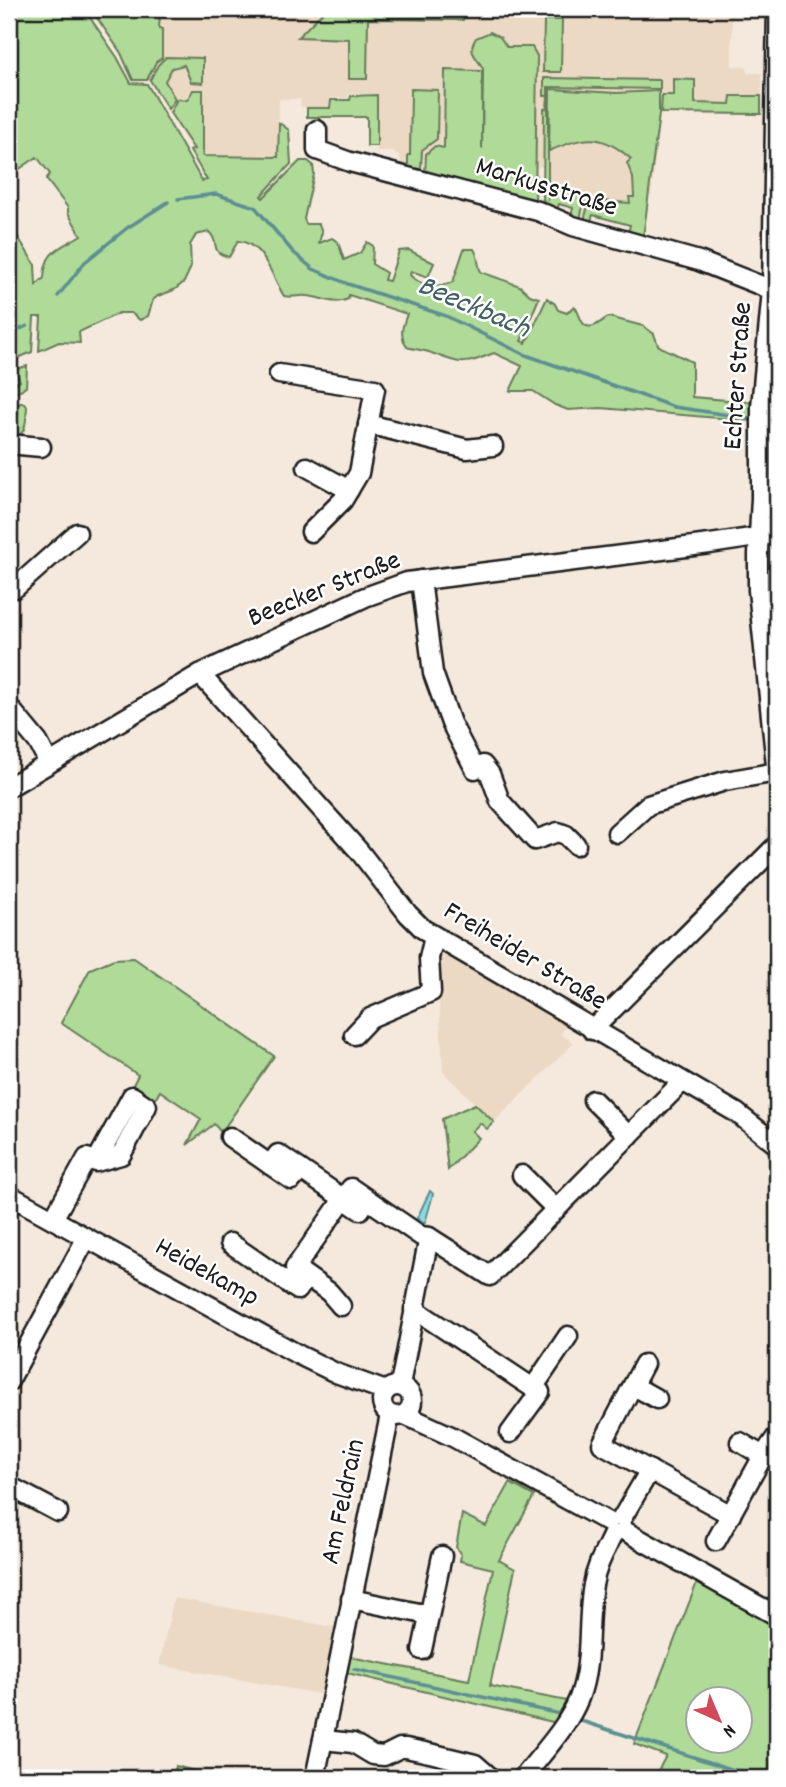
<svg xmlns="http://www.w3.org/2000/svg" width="786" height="1787" viewBox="0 0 786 1787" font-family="Dekko,sans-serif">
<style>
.built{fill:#ecd9c4}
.green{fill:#afda98;stroke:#667b5a;stroke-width:2;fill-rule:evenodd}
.water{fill:#89dbe0;stroke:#5d8f92;stroke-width:2}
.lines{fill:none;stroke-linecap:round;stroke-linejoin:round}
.stream{stroke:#5d8f92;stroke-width:3.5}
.minor-casing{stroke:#1c1c1c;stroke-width:23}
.minor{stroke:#fff;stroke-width:18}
.labels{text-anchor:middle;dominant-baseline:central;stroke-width:5;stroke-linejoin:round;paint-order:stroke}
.street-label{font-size:28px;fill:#1c1c1c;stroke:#fff}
.water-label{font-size:30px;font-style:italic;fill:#425f61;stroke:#fff}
</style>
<rect width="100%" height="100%" fill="#f4e9dc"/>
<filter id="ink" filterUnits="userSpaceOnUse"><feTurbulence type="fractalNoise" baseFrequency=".0143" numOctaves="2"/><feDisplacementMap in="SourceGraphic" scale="14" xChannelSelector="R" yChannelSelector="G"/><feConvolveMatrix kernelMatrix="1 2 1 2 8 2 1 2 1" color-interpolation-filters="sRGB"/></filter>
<g filter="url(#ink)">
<g class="built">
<path d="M90,9H732V66L747,67V73H762V115L660,114L651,196H649L643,238L628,234L630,225L593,215L590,223L571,217L573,208L559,204L556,213L549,211L548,167H537L536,207L424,177L425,159L407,155V165H401L400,155H396L395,152H377V94H349L348,98H329V107H301L300,99H279L278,157L195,155L149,81H133L128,74L120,54Z"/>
<path d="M447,954L567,1022L561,1035L574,1043L494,1122L443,1072L437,964L441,957Z"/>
<path d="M174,1598L334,1627L320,1694L159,1665Z"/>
</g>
<g class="green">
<path d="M9,9H84L117,57L131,83L147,84L202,181L207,180L190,151L194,149L170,113L177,99L187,100L193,90H203V156L278,157L279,123L289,130L291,164L261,196L263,198L300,161H308L313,165L314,174L304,219L306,224H319L322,232L319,243L332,238L338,242L344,260L360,253L367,242L373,246L372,264L386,273L384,280L389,281L399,251L409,250L434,263L428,277L411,271L410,275C421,287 438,288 453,282L464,249H474C479,257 477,264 481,272L520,286L530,295L539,298L521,341L526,343L547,298L555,304L558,310L567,313L574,306C581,313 580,330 593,326C599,325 603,319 609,317L643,326L654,334L658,345L663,348L692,362V397L750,402L752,421L601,408L568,410L555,405L533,391H510L522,366L494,353C464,365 464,365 434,354C426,350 416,350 407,347C399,335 402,327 407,314L349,295L348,299C334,306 322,297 307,296C299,295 293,298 284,296C273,279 263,242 238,241L229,257C208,252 221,243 209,232L196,235L190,245L191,267L184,282L174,290L158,296L153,300L148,316L140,320L131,313H119L79,332L80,343L59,342L39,351L41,317H34L32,352L9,362V304C25,287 10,274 13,252L9,253V222L35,265L36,285L44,278C45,250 59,249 81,235L68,213V208L46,179L50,174L37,157L9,176Z"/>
<path d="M91,9H167L160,14L159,28L162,29V58L156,62L147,80H133L121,53Z"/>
<path d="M326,9H463V20L368,19L367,79H349V39L298,37Z"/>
<path d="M544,20H562L561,72H543Z"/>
<path d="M490,32L500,37L507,47H532L537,56L535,206L425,176L426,154L435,146L444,148L445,70L482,71V149L483,69C478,57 466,53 476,38Z"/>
<path d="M166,57L203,58V83L191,82L184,65L172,68L165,81L175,99L168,109L150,80L158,65Z"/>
<path d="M544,78L660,80V89L548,87V201L550,183L564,193L568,189L584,200L580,220L571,217L573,208L559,204L556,213L548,211L543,199L544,109L547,108L548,96H544Z"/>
<path d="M673,79L695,80V103L730,104L731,96H761V114L661,113L662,95H673Z"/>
<path d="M411,89L438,90L437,139L422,150L421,170H408V155H410Z"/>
<path d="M550,89L616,93L659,91V114L643,238L628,234L630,225L593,215L590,223L584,221L587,209L602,201L630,203L629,197H634L633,178L627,163L631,159C601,132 585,136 549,151Z"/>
<path d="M377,95V146H367V117H307V108H330L331,100H350L351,96Z"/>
<path d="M27,366L26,387L11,395L9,386L20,381L15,369Z"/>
<path d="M21,403H24L27,406C26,422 27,437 9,440V419L18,414L15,405Z"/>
<path d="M134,958L274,1056L225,1127L220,1131L214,1124L187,1145L201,1119L160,1091L153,1103L131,1089L138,1075L61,1023L90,969L114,959Z"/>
<path d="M475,1104L494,1122L487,1129L480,1123L472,1131L479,1138L448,1170L442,1119Z"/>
<path d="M510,1483L534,1496L499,1560L515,1569L490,1686L567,1701L557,1723L347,1673L350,1657L469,1680L493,1569L460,1561L461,1555L456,1547L462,1514L486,1526Z"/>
<path d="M698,1580L777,1607V1778H654L666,1756L634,1744ZM698,1700H740V1742H698Z"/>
<path d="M176,1766L198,1772L196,1778H173Z"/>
</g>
<g class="water">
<path d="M13,252C10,273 25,287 9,304V253Z"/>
<path d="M430,1191L433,1194L432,1198L425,1223H423L417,1218Z"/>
</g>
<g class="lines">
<g class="stream">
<path d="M178,199L216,194L255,207L293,252L313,269L348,284L446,316L523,354L674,407L756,419"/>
<path d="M58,296L85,262L127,228L168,202"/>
<path d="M9,334L27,326"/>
<path d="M767,420H777"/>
<path d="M354,1669L560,1714"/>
<path d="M578,1720L759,1778"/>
</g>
<defs>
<g id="minor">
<path d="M777,9L772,290L761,407V498L758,554V590L777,775"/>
<path d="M317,130V150L350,162L538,211L573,226L699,261L772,290H777"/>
<path d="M279,374L375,389L359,473L343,500L311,532"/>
<path d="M368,424L467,449L493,446"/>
<path d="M9,444L41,447"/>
<path d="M307,467L349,490"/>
<path d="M421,580L433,673L451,723L475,769L483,765L490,774L500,801L535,840L558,832L566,835L576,845"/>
<path d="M9,588H15L77,533"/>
<path d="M200,674L359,851L408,914L423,929L737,1113L777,1145"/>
<path d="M9,707L38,742L49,763"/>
<path d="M9,787L200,674L365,597L407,582L710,544L777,534"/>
<path d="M617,833L648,805L725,781L777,772"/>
<path d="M592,1030L777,845"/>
<path d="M354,1035L370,1018L431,992L429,958L434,937"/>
<path d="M593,1100L629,1136"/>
<path d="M230,1137L292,1180L301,1170"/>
<path d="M270,1165L278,1154L360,1210L367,1200"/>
<path d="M522,1175L556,1209"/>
<path d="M9,1195L299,1355L336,1373L386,1391"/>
<path d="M53,1219L87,1158L96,1162L121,1155L147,1106L132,1096L96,1162"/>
<path d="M230,1243L298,1290L307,1277"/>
<path d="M341,1306L329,1292L295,1268L351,1188L421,1236L429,1237L490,1276L682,1082"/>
<path d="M414,1309L533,1388"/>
<path d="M644,1364L602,1444L731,1515"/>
<path d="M9,1381L86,1239"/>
<path d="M400,1385L429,1237"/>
<circle cx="397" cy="1401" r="15"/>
<path d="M634,1386L657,1399"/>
<path d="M405,1415L453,1437L608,1522"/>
<path d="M510,1433L540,1392L533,1388L568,1336"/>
<path d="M740,1442L763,1456"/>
<path d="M9,1486L58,1512"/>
<path d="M622,1518L650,1470"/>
<path d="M625,1531L777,1616"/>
<path d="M716,1541L763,1456L777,1436"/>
<path d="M351,1599L429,1615"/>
<path d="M422,1650L442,1556"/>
<path d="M323,1740L353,1743L373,1755L384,1756L400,1748H406L434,1754L475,1764L491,1778"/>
<path d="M315,1778L390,1415"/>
<path d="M523,1778C542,1753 567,1728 579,1698C593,1661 586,1623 593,1585C596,1566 605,1551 613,1534"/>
</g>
</defs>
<use href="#minor" class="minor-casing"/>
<use href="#minor" class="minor"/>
</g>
</g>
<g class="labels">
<g class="street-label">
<text transform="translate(546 189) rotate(17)">Markusstraße</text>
<text transform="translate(740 376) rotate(-86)">Echter Straße</text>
<text transform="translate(325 591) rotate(-22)">Beecker Straße</text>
<text transform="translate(524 958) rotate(31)">Freiheider Straße</text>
<text transform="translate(206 1274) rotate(29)">Heidekamp</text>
<text transform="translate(345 1502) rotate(-78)">Am Feldrain</text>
</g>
<g class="water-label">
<text transform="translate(473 309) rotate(23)">Beeckbach</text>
</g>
</g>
<rect width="786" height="1787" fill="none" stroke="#fff" stroke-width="35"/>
<rect x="18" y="18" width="751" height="1752" fill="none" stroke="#1c1c1c" stroke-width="2.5" filter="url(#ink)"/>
<g transform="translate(719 1720) rotate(136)"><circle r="33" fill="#ffffff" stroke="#a4a4a4" stroke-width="2"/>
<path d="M0-5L12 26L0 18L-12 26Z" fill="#d1495b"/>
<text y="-10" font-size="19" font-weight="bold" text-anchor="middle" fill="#1c1c1c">N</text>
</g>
</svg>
